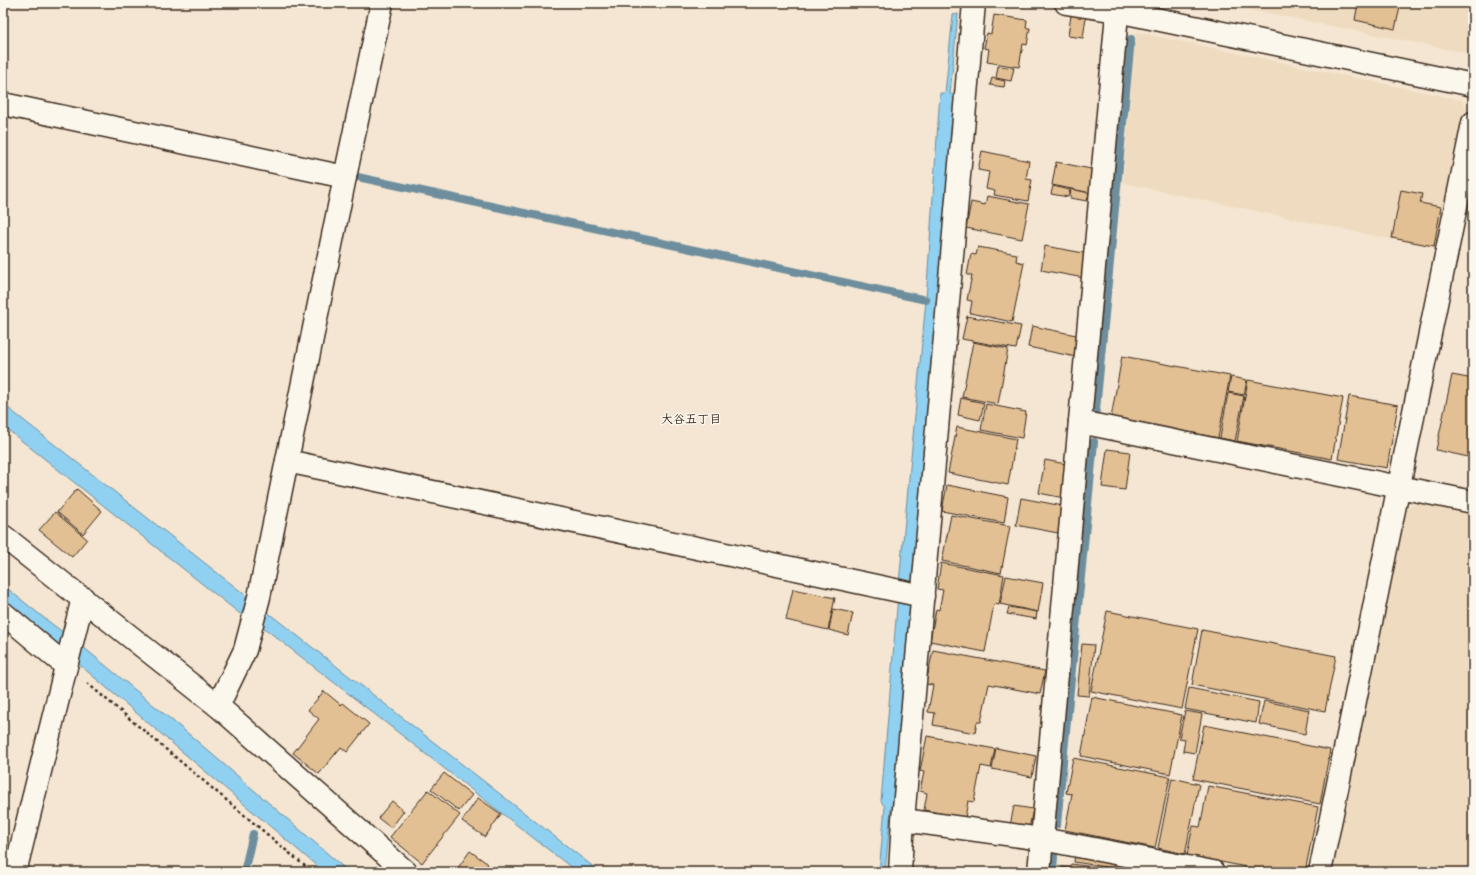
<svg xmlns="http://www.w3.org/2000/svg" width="1476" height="875" viewBox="0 0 1476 875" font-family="'Balsamiq Sans','Klee One',sans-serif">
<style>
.built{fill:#efdbbf}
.water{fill:#90d0f1;stroke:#6e8e9d}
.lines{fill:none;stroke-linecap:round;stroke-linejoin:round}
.stream{stroke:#6e8e9d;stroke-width:8}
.building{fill:#e2c094;stroke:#3b2a1e}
.street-casing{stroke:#3b2a1e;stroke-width:25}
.secondary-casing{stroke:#3b2a1e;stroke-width:25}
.path{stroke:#3b2a1e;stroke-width:2.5;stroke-dasharray:3 3;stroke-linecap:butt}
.street{stroke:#fbf7ec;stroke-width:22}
.secondary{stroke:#fbf7ec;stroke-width:22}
.labels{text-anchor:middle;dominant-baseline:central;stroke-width:3;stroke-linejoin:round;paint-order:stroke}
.neighbourhood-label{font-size:12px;font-weight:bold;fill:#3b2a1e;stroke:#fbf7ec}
</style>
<rect width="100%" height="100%" fill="#f4e6d2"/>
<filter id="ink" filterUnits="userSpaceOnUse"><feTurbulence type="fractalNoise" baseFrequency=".025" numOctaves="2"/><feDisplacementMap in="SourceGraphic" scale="8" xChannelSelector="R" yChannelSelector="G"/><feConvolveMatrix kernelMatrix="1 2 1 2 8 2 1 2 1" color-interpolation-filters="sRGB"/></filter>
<g filter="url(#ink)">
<g class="built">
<path d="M1217,3H1473V50L1467,53Z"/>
<path d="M1136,32L1462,100L1467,110L1439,249L1123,183Z"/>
<path d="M1421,502L1473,513V872H1332L1407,508Z"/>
</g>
<g class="water">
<path d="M958,14L950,94L955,95L894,809H891L885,872H879L885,807L881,801L899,583L926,300L940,93H945L953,15Z"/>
<path d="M3,404L253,601L600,872H577L259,624L244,617L3,426Z"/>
<path d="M3,585L44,618L88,651L191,736L349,872H324L3,600Z"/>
</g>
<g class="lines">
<g class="stream">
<path d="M353,176L926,300"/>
<path d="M1096,410L1131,39"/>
<path d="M1057,824L1094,442"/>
<path d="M244,872L253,834"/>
<path d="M1053,872L1054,855"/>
</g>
</g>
<g class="building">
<path d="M1271,3H1290L1289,7Z"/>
<path d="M1358,3H1401L1395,29L1355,20Z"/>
<path d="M994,15L1027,20L1026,28H1030L1027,45L1023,44L1019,67L987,62L989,49L984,48L987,33L991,34Z"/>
<path d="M1071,15L1086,17L1083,38L1068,36Z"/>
<path d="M998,66L1014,68L1011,81L996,78Z"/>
<path d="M992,78L1005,81L1004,87L990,85Z"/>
<path d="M982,151L1029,161L1026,179L1032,180L1028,201L994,195L995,191L986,189L989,172L978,170Z"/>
<path d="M1056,162L1096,170L1091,193L1052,185Z"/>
<path d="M1053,186L1070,190L1068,197L1051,194Z"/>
<path d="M1071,189L1089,193L1087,201L1070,198Z"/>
<path d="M1401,190L1422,194L1420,203L1441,207L1434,246L1392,238Z"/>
<path d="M987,196L1029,204L1022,239L966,228L971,202L985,205Z"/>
<path d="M1045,246L1089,254L1084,278L1041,270Z"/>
<path d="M978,247L1017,254L1016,261L1024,263L1012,322L970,313L972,301L967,300L972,275H967L971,254L976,255Z"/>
<path d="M967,316L1021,326L1016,349L962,339Z"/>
<path d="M1032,326L1081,336L1076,357L1028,347Z"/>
<path d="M973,342L1008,349L998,404L962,397Z"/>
<path d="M1122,356L1230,376L1218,438L1111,418Z"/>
<path d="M1452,375L1473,379V458L1436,450Z"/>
<path d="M1231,377L1247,380L1244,395L1228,392Z"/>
<path d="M1248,380L1343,398L1332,459L1237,441Z"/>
<path d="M1228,393L1244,396L1235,441L1220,438Z"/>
<path d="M1349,396L1398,405L1387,468L1338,459Z"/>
<path d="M961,398L984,403L980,420L958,415Z"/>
<path d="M986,404L1026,412L1022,438L981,430Z"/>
<path d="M957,427L1016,439L1008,485L948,473Z"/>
<path d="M1107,449L1130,452L1125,490L1102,487Z"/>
<path d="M1045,460L1071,465L1064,498L1039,493Z"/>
<path d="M947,485L1008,497L1004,523L942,511Z"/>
<path d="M77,489L102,511L83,534L57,512Z"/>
<path d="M1021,498L1063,506L1058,533L1016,525Z"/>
<path d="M55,512L87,539L72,557L39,530Z"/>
<path d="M951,515L1010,526L1001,573L942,561Z"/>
<path d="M941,563L1004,575L999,605L994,604L985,652L930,641L936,609L939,610L943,590L937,589Z"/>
<path d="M1006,576L1043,583L1038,612L1000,604Z"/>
<path d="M793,589L835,598L828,630L786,620Z"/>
<path d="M1009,607L1037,612L1036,619L1007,614Z"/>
<path d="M833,609L853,613L848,635L829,630Z"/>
<path d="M1107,611L1198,629L1182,709L1091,691Z"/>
<path d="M1202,630L1336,656L1325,711L1192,685Z"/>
<path d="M1082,644L1094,645L1089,696L1077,695Z"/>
<path d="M933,650L1045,671L1040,694L989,684L981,722H977L975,733L933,725L935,713L928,712L933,685L926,684Z"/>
<path d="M1189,688L1259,702L1256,723L1185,709Z"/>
<path d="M324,691L341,705L343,703L369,724L347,752L341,747L319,774L293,753L319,719L308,710Z"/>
<path d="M1092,697L1182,715L1170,774L1081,756Z"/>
<path d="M1264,701L1309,710L1305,734L1259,724Z"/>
<path d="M1185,711L1202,714L1195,753L1183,751L1185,739L1179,738Z"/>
<path d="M1204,725L1330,750L1320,804L1193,779Z"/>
<path d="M927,736L995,749L991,768L981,766L974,802L968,801L965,818L924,810L927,793L920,791L924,772L920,771Z"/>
<path d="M996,748L1036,756L1032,777L992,769Z"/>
<path d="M1073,758L1170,777L1155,848L1065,830L1072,794L1066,793Z"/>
<path d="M444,773L472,795L459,811L431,789Z"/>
<path d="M1172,778L1199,784L1185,854L1158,848Z"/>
<path d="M1208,786L1318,807L1305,872H1270L1187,855L1193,826L1200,827Z"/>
<path d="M428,790L460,815L422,863L390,837Z"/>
<path d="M478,798L501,814L485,837L462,821Z"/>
<path d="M392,801L404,811L391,828L378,818Z"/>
<path d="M1014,806L1033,809L1029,829L1010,826Z"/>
<path d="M470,851L488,864L482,872H455Z"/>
<path d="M1075,854L1114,860L1113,868L1074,862Z"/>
<path d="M1071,864L1100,868V872H1061L1062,867L1070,868Z"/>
</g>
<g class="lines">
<defs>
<g id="street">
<path d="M3,104L345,177"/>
<path d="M1080,422L1473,502"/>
<path d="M287,461L923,596"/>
<path d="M3,536L218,706L406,872"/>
<path d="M3,613L66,666"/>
<path d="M218,706L245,650L259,597L345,177L382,3"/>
<path d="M903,820L1042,839L1213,872"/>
<path d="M900,872L903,820L974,3"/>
<path d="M1039,872L1118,3"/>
<path d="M1320,872L1473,123"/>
</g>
<g id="secondary">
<path d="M1066,3L1117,11L1473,85"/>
<path d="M15,872L83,598"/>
</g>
</defs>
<use href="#street" class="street-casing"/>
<use href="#secondary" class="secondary-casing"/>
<path class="path" d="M87,683L312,872"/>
<use href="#street" class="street"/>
<use href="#secondary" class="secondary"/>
</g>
</g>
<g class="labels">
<g class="neighbourhood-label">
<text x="691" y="419">大谷五丁目</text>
</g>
</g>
<rect width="1476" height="875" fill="none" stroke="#fbf7ec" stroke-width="16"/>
<rect x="8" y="8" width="1460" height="859" fill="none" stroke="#3b2a1e" stroke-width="1.5" filter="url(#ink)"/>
</svg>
